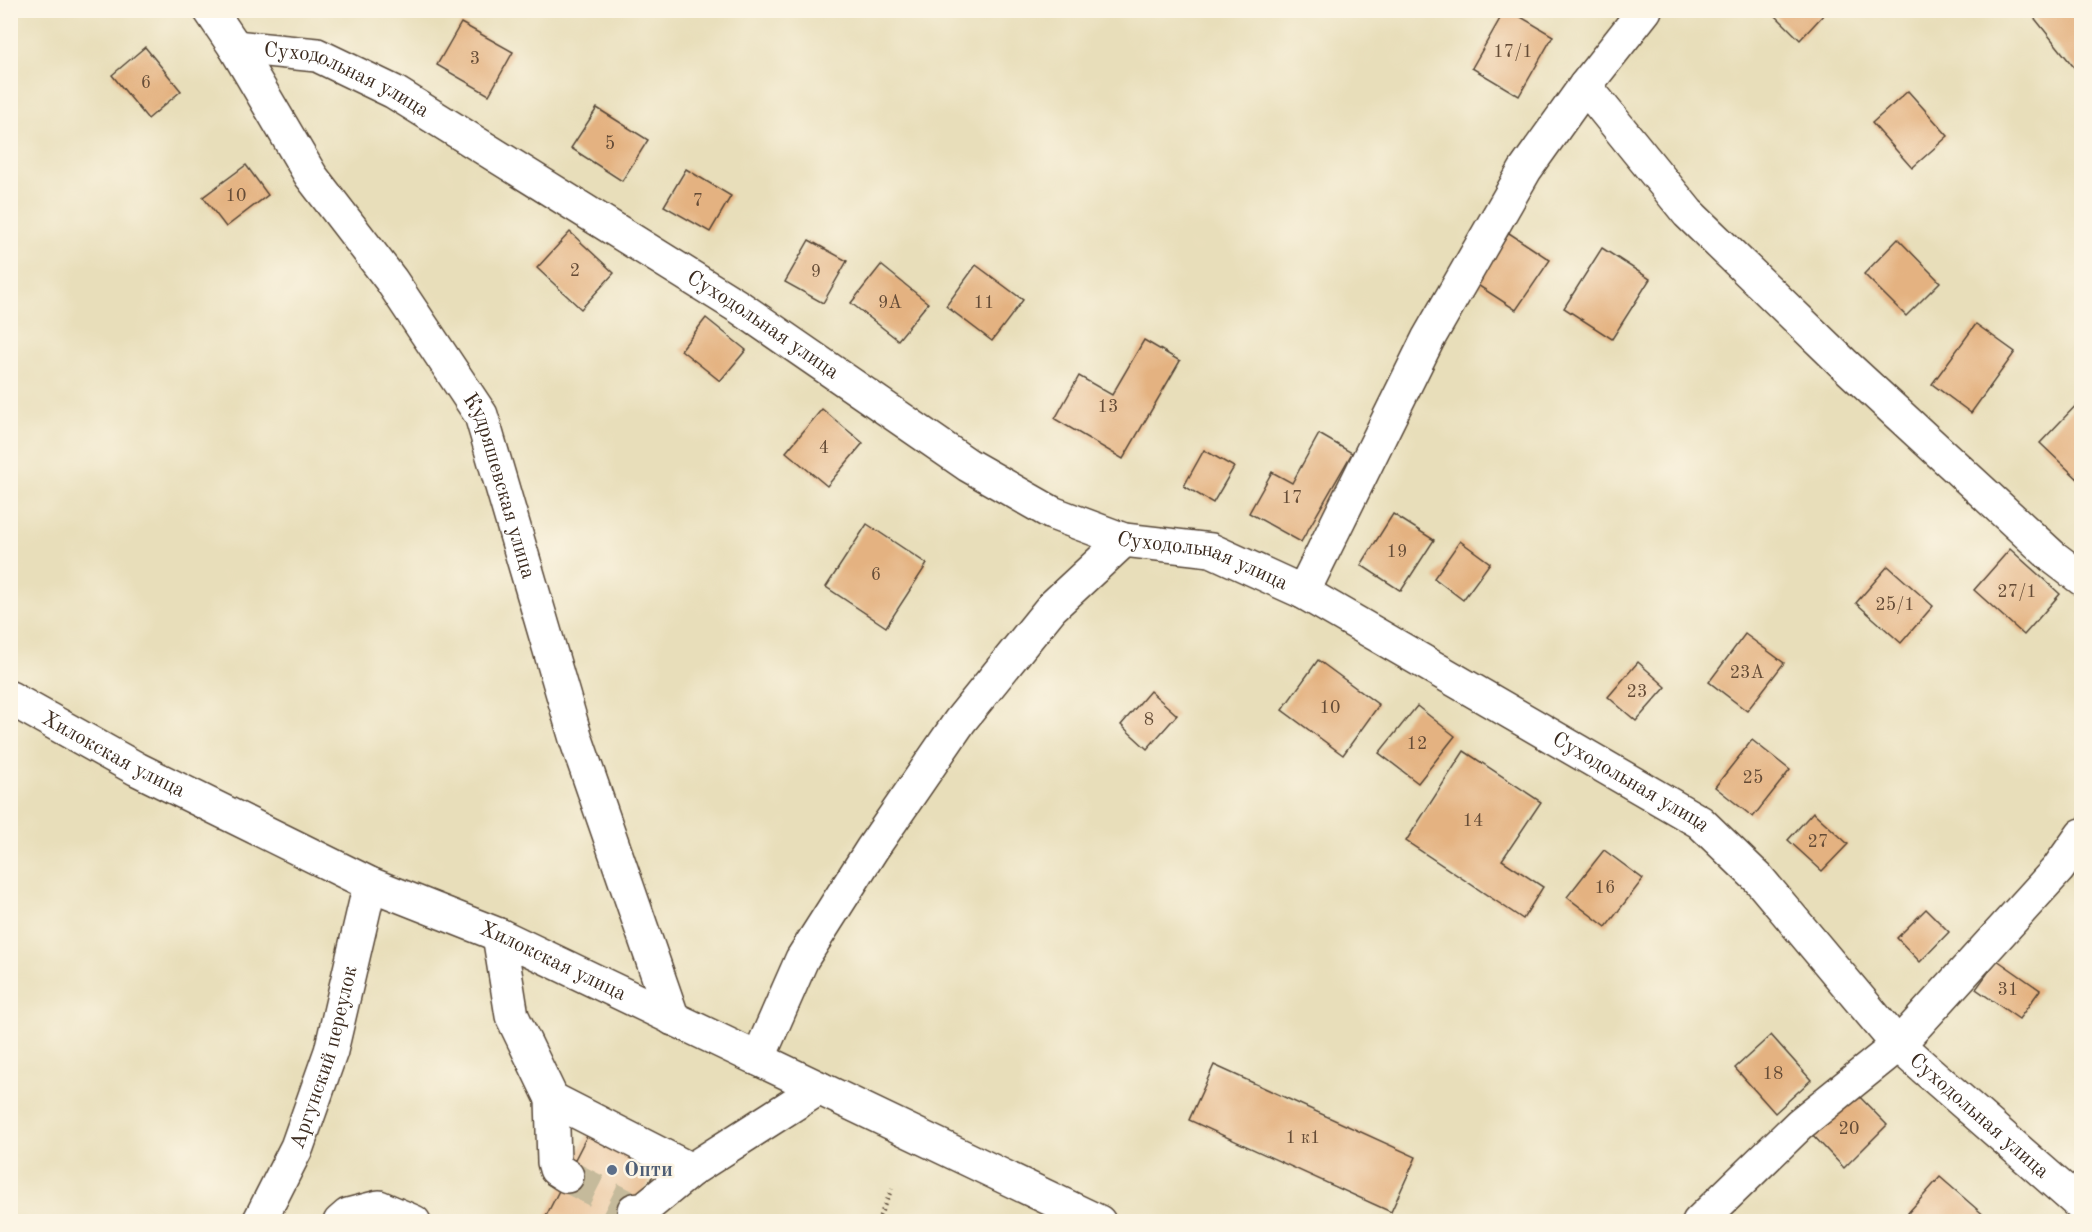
<svg xmlns="http://www.w3.org/2000/svg" width="2092" height="1232" viewBox="0 0 2092 1232" font-family="'Old Standard TT',serif">
<style>
.building{fill:#e4b281}
.lines{fill:none;stroke-linecap:round;stroke-linejoin:round}
.minor-tunnel{stroke:#c5ba9b;stroke-width:33;stroke-dasharray:33 16;stroke-linecap:butt}
.minor-casing{stroke:#554535;stroke-width:36}
.major-casing{stroke:#554535;stroke-width:36}
.path{stroke:#554535;stroke-width:4;stroke-dasharray:1.5 4.5;stroke-linecap:butt}
.minor{stroke:#fff;stroke-width:33}
.major{stroke:#fff;stroke-width:33}
.service-dot{fill:#5c6f8a;stroke:#fcf5e5;stroke-width:2}
.labels{text-anchor:middle;dominant-baseline:central;stroke-width:5;stroke-linejoin:round;paint-order:stroke}
.number-label{font-size:18px;fill:#654c37}
.street-label{font-size:21px;fill:#3b2a1e;stroke:#fcf5e5}
.service-label{font-size:21px;font-weight:bold;fill:#4e5e75;stroke:#fcf5e5;text-anchor:start}
</style>
<rect width="100%" height="100%" fill="#fcf5e5"/>
<filter id="ink" filterUnits="userSpaceOnUse"><feTurbulence type="fractalNoise" baseFrequency=".0167" numOctaves="2"/><feDisplacementMap in="SourceGraphic" scale="12" xChannelSelector="R" yChannelSelector="G"/><feConvolveMatrix kernelMatrix="1 2 1 2 8 2 1 2 1" color-interpolation-filters="sRGB"/></filter>
<filter id="wash" filterUnits="userSpaceOnUse"><feTurbulence type="fractalNoise" baseFrequency=".008" numOctaves="4" result="noise"/><feDisplacementMap in="SourceGraphic" scale="24" xChannelSelector="R" yChannelSelector="G"/><feGaussianBlur stdDeviation="1.35" result="paint"/><feColorMatrix in="noise" values="0 0 0 0 0 0 0 0 0 0 0 0 0 0 0 0 0 1.4 0 .05"/><feComposite in="paint" operator="in"/></filter>
<g filter="url(#wash)">
<rect width="100%" height="100%" fill="#e8deba"/>
<g id="blocks">
<g class="building">
<path d="M992,10H1053V13L993,15Z"/>
<path d="M1505,10H1509L1553,36L1519,96L1472,68Z"/>
<path d="M1770,10H1828L1800,40Z"/>
<path d="M2028,10H2082V68L2077,71Z"/>
<path d="M461,23L513,52L489,95L437,65Z"/>
<path d="M145,47L181,91L148,119L112,75Z"/>
<path d="M1908,91L1948,136L1912,168L1872,123Z"/>
<path d="M597,108L648,140L622,181L571,148Z"/>
<path d="M246,165L268,195L226,227L203,197Z"/>
<path d="M686,169L731,196L710,232L664,206Z"/>
<path d="M570,232L614,273L581,309L537,268Z"/>
<path d="M1509,233L1550,260L1516,310L1476,284Z"/>
<path d="M1898,239L1940,282L1906,316L1864,274Z"/>
<path d="M809,240L847,261L823,303L785,282Z"/>
<path d="M1602,248L1650,279L1612,339L1564,308Z"/>
<path d="M881,265L928,303L898,340L851,303Z"/>
<path d="M976,265L1023,300L992,341L946,306Z"/>
<path d="M706,318L746,350L720,381L681,350Z"/>
<path d="M1976,324L2015,352L1971,413L1932,384Z"/>
<path d="M1144,340L1180,361L1123,459L1055,419L1079,376L1112,395Z"/>
<path d="M2082,399V483L2040,443Z"/>
<path d="M822,409L863,443L827,486L786,452Z"/>
<path d="M1319,434L1352,453L1301,542L1249,513L1272,472L1292,483Z"/>
<path d="M1204,450L1234,467L1213,503L1184,486Z"/>
<path d="M1393,514L1434,540L1401,591L1361,565Z"/>
<path d="M867,524L927,564L886,627L826,587Z"/>
<path d="M1460,541L1490,563L1463,600L1434,578Z"/>
<path d="M2010,549L2060,594L2024,635L1974,590Z"/>
<path d="M1888,566L1933,606L1901,643L1856,603Z"/>
<path d="M1745,634L1784,663L1747,711L1709,682Z"/>
<path d="M1318,660L1379,705L1343,755L1282,710Z"/>
<path d="M1638,662L1666,687L1636,721L1608,697Z"/>
<path d="M1150,691L1177,715L1147,749L1121,725Z"/>
<path d="M1417,706L1455,736L1418,783L1379,753Z"/>
<path d="M1752,740L1790,770L1753,817L1715,787Z"/>
<path d="M1464,751L1541,802L1502,860L1543,887L1523,919L1406,841Z"/>
<path d="M1813,812L1848,844L1822,871L1788,840Z"/>
<path d="M1604,850L1643,879L1606,927L1567,897Z"/>
<path d="M1926,909L1949,932L1920,962L1897,938Z"/>
<path d="M1997,960L2040,990L2019,1019L1976,989Z"/>
<path d="M1771,1035L1811,1080L1775,1113L1735,1068Z"/>
<path d="M1214,1065L1416,1157L1391,1212L1189,1120Z"/>
<path d="M1854,1091L1887,1125L1844,1168L1810,1132Z"/>
<path d="M590,1130L658,1165L629,1222H543Z"/>
<path d="M1940,1177L1986,1217L1982,1222H1917L1908,1213Z"/>
</g>
</g>
</g>
<g filter="url(#ink)">
<use href="#blocks" fill-opacity="0" stroke="#554535" stroke-width="1.5"/>
<g class="lines">
<path class="minor-tunnel" d="M567,1176L634,1210"/>
<defs>
<g id="minor">
<path id="s1" d="M210,10L235,47L311,176L391,280L481,415L576,739L673,1019"/>
<path id="s2" d="M235,47L317,55L394,92L739,307L968,465L1052,513L1124,540L1211,550L1303,592L1700,822L1758,878L1898,1045L2082,1206"/>
<path d="M1585,86L1688,213L1843,363L2053,557L2082,579"/>
<path d="M1303,592L1428,339L1525,170L1585,86L1645,10"/>
<path d="M499,935L512,1016L552,1099L691,1170L819,1088"/>
<path d="M758,1059L802,959L872,849L960,721L1052,607L1124,540"/>
<path d="M552,1099L554,1162L556,1169L567,1176"/>
<path d="M634,1210L645,1208L691,1170"/>
<path id="s3" d="M259,1222L297,1147L331,1051L370,884"/>
<path d="M340,1222L348,1215L379,1207L414,1222"/>
<path d="M1699,1222L1800,1124L1898,1045L2058,869L2082,835"/>
</g>
<g id="major">
<path id="s4" d="M10,698L137,769L370,884L499,935L1099,1222"/>
</g>
</defs>
<use href="#minor" class="minor-casing"/>
<use href="#major" class="major-casing"/>
<path class="path" d="M877,1222L892,1189"/>
<use href="#minor" class="minor"/>
<use href="#major" class="major"/>
</g>
</g>
<circle class="service-dot" cx="612" cy="1170" r="6"/>
<g class="labels">
<g class="number-label">
<text x="1513" y="52">17/1</text>
<text x="475" y="59">3</text>
<text x="146" y="83">6</text>
<text x="610" y="144">5</text>
<text x="236" y="196">10</text>
<text x="698" y="201">7</text>
<text x="575" y="271">2</text>
<text x="816" y="272">9</text>
<text x="890" y="303">9А</text>
<text x="984" y="303">11</text>
<text x="1108" y="407">13</text>
<text x="824" y="448">4</text>
<text x="1292" y="498">17</text>
<text x="1397" y="552">19</text>
<text x="876" y="575">6</text>
<text x="2017" y="592">27/1</text>
<text x="1895" y="605">25/1</text>
<text x="1747" y="673">23А</text>
<text x="1637" y="692">23</text>
<text x="1330" y="708">10</text>
<text x="1149" y="720">8</text>
<text x="1417" y="744">12</text>
<text x="1753" y="778">25</text>
<text x="1473" y="821">14</text>
<text x="1818" y="842">27</text>
<text x="1605" y="888">16</text>
<text x="2008" y="990">31</text>
<text x="1773" y="1074">18</text>
<text x="1849" y="1129">20</text>
<text x="1303" y="1138">1 к1</text>
</g>
<g class="street-label">
<text stroke="none"><textPath href="#s2" startOffset="118">Суходольная улица</textPath></text>
<text stroke="none"><textPath href="#s2" startOffset="604">Суходольная улица</textPath></text>
<text stroke="none"><textPath href="#s1" startOffset="561">Кудряшевская улица</textPath></text>
<text stroke="none"><textPath href="#s2" startOffset="1108">Суходольная улица</textPath></text>
<text stroke="none"><textPath href="#s4" startOffset="118">Хилокская улица</textPath></text>
<text stroke="none"><textPath href="#s2" startOffset="1594">Суходольная улица</textPath></text>
<text stroke="none"><textPath href="#s4" startOffset="604">Хилокская улица</textPath></text>
<text stroke="none"><textPath href="#s3" startOffset="178">Аргунский переулок</textPath></text>
<text stroke="none"><textPath href="#s2" startOffset="2080">Суходольная улица</textPath></text>
</g>
<g class="service-label">
<text x="624" y="1170">Опти</text>
</g>
</g>
<rect width="2092" height="1232" fill="none" stroke="#fcf5e5" stroke-width="36"/>
</svg>
